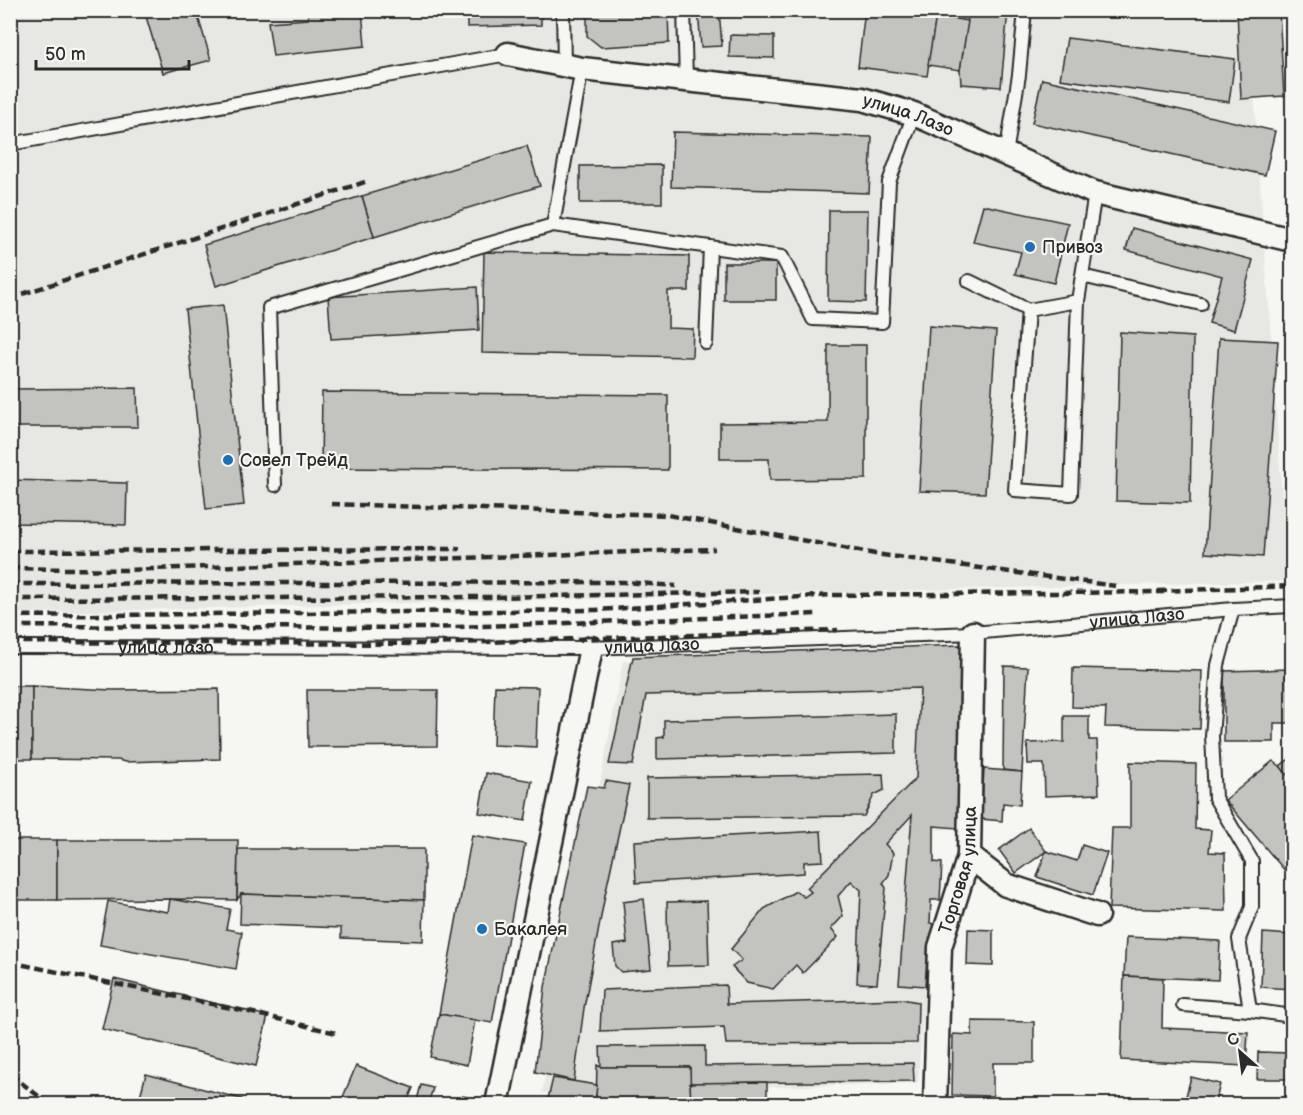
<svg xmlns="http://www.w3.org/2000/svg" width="1303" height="1115" viewBox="0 0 1303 1115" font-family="'Balsamiq Sans',sans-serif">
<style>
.built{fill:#e7e7e3}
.building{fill:#c3c3c0;stroke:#2b2b2b;stroke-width:1.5}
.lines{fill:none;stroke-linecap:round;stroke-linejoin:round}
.lane-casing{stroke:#2b2b2b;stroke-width:16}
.street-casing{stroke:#2b2b2b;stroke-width:27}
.lane{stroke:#f6f6f2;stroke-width:12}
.street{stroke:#f6f6f2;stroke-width:22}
.rail{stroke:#2b2b2b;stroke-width:4.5;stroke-dasharray:9 4.5;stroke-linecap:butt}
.poi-dot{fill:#1f6fb2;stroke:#f6f6f2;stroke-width:2}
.labels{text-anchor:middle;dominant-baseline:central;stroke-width:4.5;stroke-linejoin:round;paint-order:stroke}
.street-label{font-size:18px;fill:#2b2b2b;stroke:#f6f6f2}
.poi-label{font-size:18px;fill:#2b2b2b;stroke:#f6f6f2;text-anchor:start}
</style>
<rect width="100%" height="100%" fill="#f6f6f2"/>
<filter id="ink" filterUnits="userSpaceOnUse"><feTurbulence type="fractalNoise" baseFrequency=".0167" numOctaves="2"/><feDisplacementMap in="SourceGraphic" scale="12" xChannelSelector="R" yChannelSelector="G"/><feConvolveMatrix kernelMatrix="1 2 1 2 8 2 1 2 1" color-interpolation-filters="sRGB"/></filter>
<g filter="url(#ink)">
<g class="built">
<path d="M10,11H1248L1288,581L11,613Z"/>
<path d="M955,645L958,828L936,830L918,1083L542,1093L623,661Z"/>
</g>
<g class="building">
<path d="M144,10H196L211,60L163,73Z"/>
<path d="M308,10H362L365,46L273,56L268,22L308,19Z"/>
<path d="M467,10H541V25L467,27Z"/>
<path d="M587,10H668L669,43L601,47L587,36Z"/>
<path d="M698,10H719L722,46L701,47Z"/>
<path d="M865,10H886L936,16L927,76L858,67Z"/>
<path d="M916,10H969L968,21L916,14Z"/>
<path d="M969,10H1008L1001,87L961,84L960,70Z"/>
<path d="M1237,10H1279L1284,96L1241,99Z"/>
<path d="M936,16L968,21L960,70L928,65Z"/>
<path d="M730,35L774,36V58L729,57Z"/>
<path d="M1067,38L1235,59L1229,102L1060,79Z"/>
<path d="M1042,79L1275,131L1265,175L1032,123Z"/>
<path d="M673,132L872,137L869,193L671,187Z"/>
<path d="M527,146L540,186L374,237L362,196Z"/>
<path d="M662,165V203H580V166Z"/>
<path d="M362,196L374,237L216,286L204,245Z"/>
<path d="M983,205L1068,223L1054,283L1015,274L1021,252L973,242Z"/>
<path d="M829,210H868L866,302L828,301Z"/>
<path d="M1132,228L1253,260L1234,330L1209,323L1222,276L1126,250Z"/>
<path d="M484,252L689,256V291H668V328L693,329L692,357L482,353Z"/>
<rect x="724" y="263" width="52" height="37"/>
<path d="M477,287L479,330L331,339L328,297Z"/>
<path d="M223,305L244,505L206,509L185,309Z"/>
<path d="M929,326L996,331L985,493L919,491Z"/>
<path d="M1120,332L1193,337L1190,503L1116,501Z"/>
<path d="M1219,338L1278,341L1263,557L1205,553Z"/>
<path d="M828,345H866V479L770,480L769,459H720V423L828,422Z"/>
<path d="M137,388L138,427H11L10,447V389Z"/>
<path d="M322,392L668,395V470L321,468Z"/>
<path d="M10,480L127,483L126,525L10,523Z"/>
<path d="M961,645L958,828L934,826V862L942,863L940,900H931L930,923L938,925L935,947L928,945L925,986L899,984L912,815L885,844L893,853L889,875L883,883L886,888L877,984L857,983L861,890L851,881L838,896L843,916L831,929L838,937L803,973L796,965L773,989L747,983L732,967L742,960L731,949L764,909L796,891L804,897L811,892L807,888L916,778L920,688L646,695L633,765L609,764L633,657Z"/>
<path d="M1004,666L1028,667L1022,772L1003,770Z"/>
<path d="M1073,668L1202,671L1200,729L1105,727L1106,708L1072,707Z"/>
<path d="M1292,669V723H1274V742H1224V671Z"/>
<rect x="10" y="686" width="22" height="73"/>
<path d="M32,686L112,690L219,689L220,759L125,762L118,760L32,759Z"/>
<path d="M495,686L538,687L536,747L493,745Z"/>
<path d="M307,690H438L437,746L308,747Z"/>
<path d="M896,714V753L657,759V738L664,737V720Z"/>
<path d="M1064,716H1089V740H1097L1099,794L1045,796L1044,764H1028L1027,743L1064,742Z"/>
<path d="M1292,757V781L1280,766Z"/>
<path d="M1273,761L1280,766L1292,781V879L1225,800Z"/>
<path d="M1130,762L1196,764L1195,829L1211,830L1209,852L1225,853L1226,911L1109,908L1112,828H1130Z"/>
<path d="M984,769L1022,772L1020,805L1003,803L1002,821L981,819Z"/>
<path d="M486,773L532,781L525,821L479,813Z"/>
<path d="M883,774L884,790L874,795L864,816L647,818V778Z"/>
<path d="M606,781L629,785L605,895L584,1008L574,1081L535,1072L545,987L587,786L604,788Z"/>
<path d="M1029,828L1046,851L1016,873L999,850Z"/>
<path d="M821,831L823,861L804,862V873L636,883L634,841Z"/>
<path d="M472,835L525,844L492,1023L439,1014Z"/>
<rect x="10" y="840" width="47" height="60"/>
<path d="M57,840H238L237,900L170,899L57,900Z"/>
<path d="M1082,845L1107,853L1093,895L1037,877L1046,851L1077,861Z"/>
<path d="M238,849H424V900L241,894L237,900Z"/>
<path d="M241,894L424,900L423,941L341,938V928L240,924Z"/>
<path d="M170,899L230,909L226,929L242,932L236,969L100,945L108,901L168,912Z"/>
<path d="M644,899L651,969L621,972L615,966L613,945L627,943L623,902Z"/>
<path d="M707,901L709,965L668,966L667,902Z"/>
<path d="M968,929L993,930V966L967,965Z"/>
<path d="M1263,933L1292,935V989L1261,987Z"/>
<path d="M1126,937L1220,941L1218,980L1124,976Z"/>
<path d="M1124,976L1163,978L1162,1028L1248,1032L1246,1066L1121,1060Z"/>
<path d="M114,979L268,1016L256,1066L102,1029Z"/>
<path d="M726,985L727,1004L901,999L918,1002L917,1043L726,1044L724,1027L600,1031L602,990Z"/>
<path d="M439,1014L475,1020L467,1065L430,1057Z"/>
<path d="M972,1021L1034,1022V1063H993V1096L952,1095L953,1034L972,1035Z"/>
<path d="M705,1046V1066L913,1063L914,1081L690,1083V1067H601L600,1047Z"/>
<path d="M1258,1052L1292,1053V1079H1257Z"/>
<path d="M597,1065L601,1067H690L691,1103L596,1102Z"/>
<path d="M356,1066L413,1088L406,1104H340Z"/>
<path d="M146,1074L242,1099L241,1104H145L139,1100Z"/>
<path d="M1191,1077L1220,1084L1215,1104H1184Z"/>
<path d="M553,1078L597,1085L595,1104H580L548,1099Z"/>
<path d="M767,1082V1104H691L690,1083Z"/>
<path d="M421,1085L433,1088L428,1104H416Z"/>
<path d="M463,1096L476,1100L475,1104H460Z"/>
</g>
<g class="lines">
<defs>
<g id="lane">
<path d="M563,10L564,65"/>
<path d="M684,10L686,80"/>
<path d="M582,69L553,225L782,257L813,319L882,322L889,182L914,114"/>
<path d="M10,144L508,54"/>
<path d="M1006,154L1019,75L1025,10"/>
<path d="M1082,276L1201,304"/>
<path d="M969,281L1028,310"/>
<path d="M1078,301L1028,310L1015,490L1071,494L1078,301L1095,193"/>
<path d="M706,343L710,247"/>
<path d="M275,485L269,308L553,225"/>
<path d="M1233,609L1218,665L1212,736L1215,798L1252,861V907L1239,939L1250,1010L1292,1016"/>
<path id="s1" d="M10,647L591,648L973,633L1233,609L1292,606"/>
<path d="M1183,1005L1250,1010"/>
</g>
<g id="street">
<path id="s2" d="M508,54L582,69L862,99L914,114L1095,193L1292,240"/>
<path d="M969,856L1006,885L1097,915"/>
<path d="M497,1104L591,648"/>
<path id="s3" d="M935,1104L940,947L969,856L973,633"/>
</g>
</defs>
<use href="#lane" class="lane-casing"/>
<use href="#street" class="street-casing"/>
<use href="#lane" class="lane"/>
<use href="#street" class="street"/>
<g class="rail">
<path d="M10,298L368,181"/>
<path d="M331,504L668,515L875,554L1116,586"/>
<path d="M10,551L460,549"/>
<path d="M10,568L125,570L715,549"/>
<path d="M10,584L623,582L676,586"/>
<path d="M1158,591L1292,586"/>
<path d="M10,599L493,597L759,592"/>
<path d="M10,616L596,610L831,595L1164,592"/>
<path d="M10,626L428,628L817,614"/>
<path d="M10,642L428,644L838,630"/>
<path d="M10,961L24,965L245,1011L336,1033"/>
<path d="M10,1074L49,1104"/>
</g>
</g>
</g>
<g class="poi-dot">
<circle cx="1030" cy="247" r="6"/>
<circle cx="228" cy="460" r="6"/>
<circle cx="482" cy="929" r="6"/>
</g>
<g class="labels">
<g class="street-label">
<text stroke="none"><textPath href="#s2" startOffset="406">улица Лазо</textPath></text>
<text stroke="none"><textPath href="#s1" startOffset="1128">улица Лазо</textPath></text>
<text stroke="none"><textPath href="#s1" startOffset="642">улица Лазо</textPath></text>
<text stroke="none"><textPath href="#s1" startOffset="156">улица Лазо</textPath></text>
<text stroke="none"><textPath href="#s3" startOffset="237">Торговая улица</textPath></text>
</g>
<g class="poi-label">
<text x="1042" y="247">Привоз</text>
<text x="240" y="460">Совел Трейд</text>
<text x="494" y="929">Бакалея</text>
</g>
</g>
<rect width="1303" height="1115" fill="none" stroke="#f6f6f2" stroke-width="36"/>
<rect x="18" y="18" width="1267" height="1079" fill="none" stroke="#2b2b2b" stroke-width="2" filter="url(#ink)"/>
<g transform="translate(1240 1052) rotate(332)" stroke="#f6f6f2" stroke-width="4.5" paint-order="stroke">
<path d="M0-4.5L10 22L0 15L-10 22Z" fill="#2b2b2b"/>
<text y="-9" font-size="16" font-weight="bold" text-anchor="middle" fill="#2b2b2b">С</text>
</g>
<path d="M36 60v9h153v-9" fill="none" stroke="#2b2b2b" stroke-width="3"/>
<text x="45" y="60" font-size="18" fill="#2b2b2b" stroke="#f6f6f2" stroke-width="4.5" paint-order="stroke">50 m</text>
</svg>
